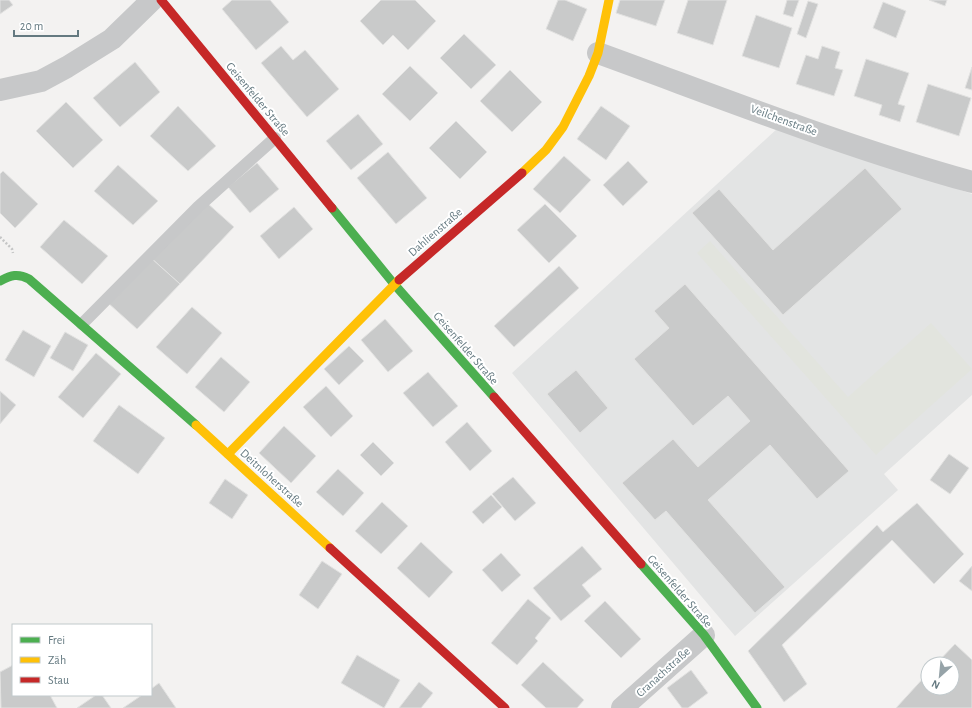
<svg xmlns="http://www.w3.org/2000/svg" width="972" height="708" viewBox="0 0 972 708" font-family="'Alegreya Sans',sans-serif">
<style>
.built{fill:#e3e4e4}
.green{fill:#e2e4de}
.building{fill:#c9caca;stroke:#e2e2e1}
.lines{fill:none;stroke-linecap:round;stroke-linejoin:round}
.path{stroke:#c5c6c6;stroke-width:2.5;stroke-dasharray:2 2;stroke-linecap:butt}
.lane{stroke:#c7c8c9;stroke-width:12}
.street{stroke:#c7c8c9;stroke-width:22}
.fast{stroke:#4caf50;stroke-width:9}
.slow{stroke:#ffc107;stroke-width:9}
.jam{stroke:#c62828;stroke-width:9}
.labels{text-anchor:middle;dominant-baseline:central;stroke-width:4;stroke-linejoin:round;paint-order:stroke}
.street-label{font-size:12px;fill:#647980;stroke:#fff}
</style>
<rect width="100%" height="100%" fill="#f3f2f1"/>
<path class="built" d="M779,127L972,194V395L884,474L898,490L735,636L512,373Z"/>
<path class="green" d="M710,241L848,397L931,323L972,369L876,455L697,253Z"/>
<g class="building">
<path d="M0,0H9L13,5L0,14Z"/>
<path d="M232,0H270L289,22L256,50L222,9Z"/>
<path d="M381,0H415L436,21L408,50L393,35L383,45L360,21Z"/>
<path d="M558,0H565L587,9L573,41L546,29Z"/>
<path d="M620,0H665L656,26L616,13Z"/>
<path d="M688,0H727L713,45L677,33Z"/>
<path d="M787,0H799L793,17L783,14Z"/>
<path d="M929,0H947L945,6Z"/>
<path d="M808,1L818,4L806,38L797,34Z"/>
<path d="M883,2L906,11L896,38L873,28Z"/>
<path d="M756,15L792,28L779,68L742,56Z"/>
<path d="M464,34L496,65L471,89L440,58Z"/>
<path d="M281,46L293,60L305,50L339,89L307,117L261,63Z"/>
<path d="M822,46L840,52L835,68L843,70L834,96L796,84L806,55L818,59Z"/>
<path d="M866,59L909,73L898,104L905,106L900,122L879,115L882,105L854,96Z"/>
<path d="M135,62L160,92L120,127L93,98Z"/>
<path d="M410,66L438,93L410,121L382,94Z"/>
<path d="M972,67V90L965,88Z"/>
<path d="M510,70L542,102L512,132L480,101Z"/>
<path d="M928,84L971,98L959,136L916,122Z"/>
<path d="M66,102L103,140L73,168L36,131Z"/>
<path d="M178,106L216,146L188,171L150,136Z"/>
<path d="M601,106L630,126L606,160L577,139Z"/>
<path d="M358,114L383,144L351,170L326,141Z"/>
<path d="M456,121L487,152L460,179L429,148Z"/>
<path d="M388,152L427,198L396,224L357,178Z"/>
<path d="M564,156L591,180L560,213L533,189Z"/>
<path d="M628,161L648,182L623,206L603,185Z"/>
<path d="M257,163L279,189L250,213L228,187Z"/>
<path d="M118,165L158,201L133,225L94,191Z"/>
<path d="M865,168L902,209L783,315L692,213L719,189L773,250Z"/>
<path d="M3,171L38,204L15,228L0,213V174Z"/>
<path d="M206,202L234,227L180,284L151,258Z"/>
<path d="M545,204L577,236L549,263L517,230Z"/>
<path d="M294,207L313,229L279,259L260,236Z"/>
<path d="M64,220L108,256L82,284L40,247Z"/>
<path d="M151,258L180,284L137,329L107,302Z"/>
<path d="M559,266L579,288L514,347L494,326Z"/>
<path d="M685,284L849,471L817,499L770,445L708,500L785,587L755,613L666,511L655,520L622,483L673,439L698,467L750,421L728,396L693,426L634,359L669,328L654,311Z"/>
<path d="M192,307L222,333L187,374L156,347Z"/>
<path d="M385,319L413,351L388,372L361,340Z"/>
<path d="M23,330L51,346L34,377L5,360Z"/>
<path d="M65,332L88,345L73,371L50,358Z"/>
<path d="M349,346L364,361L339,385L324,369Z"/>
<path d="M96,353L121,374L83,418L58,397Z"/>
<path d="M221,357L250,382L224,412L195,387Z"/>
<path d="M576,370L608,408L580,433L547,394Z"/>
<path d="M428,372L458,406L433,427L403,393Z"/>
<path d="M326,386L353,416L331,437L303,407Z"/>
<path d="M0,391L16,405L0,424Z"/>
<path d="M119,405L165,438L138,474L93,441Z"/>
<path d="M467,422L492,451L470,471L445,442Z"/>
<path d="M284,426L316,456L291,483L259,453Z"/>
<path d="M373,442L394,463L381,476L360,455Z"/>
<path d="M949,454L969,468L950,494L930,480Z"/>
<path d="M338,469L364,493L343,516L316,492Z"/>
<path d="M513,477L536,503L515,521L492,494Z"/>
<path d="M225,479L248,495L232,519L209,503Z"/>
<path d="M491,495L502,507L483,524L472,512Z"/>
<path d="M382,502L408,526L381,554L355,531Z"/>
<path d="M917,503L964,554L934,584L892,540L782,645L807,684L784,702L748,651L877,525L883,532Z"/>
<path d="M421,542L453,572L429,598L397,568Z"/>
<path d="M582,546L602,569L582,585L591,596L561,621L533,588Z"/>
<path d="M501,553L521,575L502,592L482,570Z"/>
<path d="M322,561L342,574L318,609L299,595Z"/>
<path d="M972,566V591L959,581Z"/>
<path d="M528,599L551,618L535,638L538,641L517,665L491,643Z"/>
<path d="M605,601L641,639L621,658L584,621Z"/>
<path d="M955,644L972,660V708H896L928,673V688H952V664H936Z"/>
<path d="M357,655L400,680L384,708L341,683Z"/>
<path d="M543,662L584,700L577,708H546L521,685Z"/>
<path d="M13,665V695H50L57,708H1L0,672Z"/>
<path d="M691,670L708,693L688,708H682L667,688Z"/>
<path d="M419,682L433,693L421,708H399Z"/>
<path d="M159,683L176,708H123L142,695H151V689Z"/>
<path d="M96,695H102L111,708H77Z"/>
</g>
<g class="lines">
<path class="path" d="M0,237L12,249L13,253"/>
<path class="lane" d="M82,324L198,207L275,138"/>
<g class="street">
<path d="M598,53C722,98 845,147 972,182"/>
<path d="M0,90L41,81L67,67L112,39L152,0"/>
<path d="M622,708L704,635"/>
</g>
<g class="fast">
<path d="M332,208L394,284L494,397"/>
<path d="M0,281C11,275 18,273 29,279L196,425"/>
<path d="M641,564L704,635L757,708"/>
</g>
<g class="slow">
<path d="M522,173L546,150L563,127L589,76L598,53L609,0"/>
<path d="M196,425L330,548"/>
<path d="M228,454L399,280"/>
</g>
<g class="jam">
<path d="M161,0L332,208"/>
<path d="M399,280L522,173"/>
<path d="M494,397L641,564"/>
<path d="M330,548L505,708"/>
</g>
</g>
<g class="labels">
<g class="street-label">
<text transform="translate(258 99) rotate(50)">Geisenfelder Straße</text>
<text transform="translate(784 120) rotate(20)">Veilchenstraße</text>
<text transform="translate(435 232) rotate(-41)">Dahlienstraße</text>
<text transform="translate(466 348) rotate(49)">Geisenfelder Straße</text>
<text transform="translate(272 478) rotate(42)">Deitnloherstraße</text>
<text transform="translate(680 591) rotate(49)">Geisenfelder Straße</text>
<text transform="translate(663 672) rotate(-42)">Cranachstraße</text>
</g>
</g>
<rect x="12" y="624" width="140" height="72" fill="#ffffff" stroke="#c1c9cc"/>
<rect x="20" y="637" width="20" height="6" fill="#4caf50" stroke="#c1c9cc"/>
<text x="48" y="644" font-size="12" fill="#647980">Frei</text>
<rect x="20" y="657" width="20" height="6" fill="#ffc107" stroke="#c1c9cc"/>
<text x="48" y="664" font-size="12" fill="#647980">Zäh</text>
<rect x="20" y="677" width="20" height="6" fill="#c62828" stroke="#c1c9cc"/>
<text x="48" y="684" font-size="12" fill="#647980">Stau</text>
<g transform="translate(940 676) rotate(207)"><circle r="19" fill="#ffffff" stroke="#c1c9cc"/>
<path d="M0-3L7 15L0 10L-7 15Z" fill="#96a3a8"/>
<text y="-6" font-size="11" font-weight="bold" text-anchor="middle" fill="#647980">N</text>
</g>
<path d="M14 30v6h64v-6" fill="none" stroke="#647980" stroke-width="2"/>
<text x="20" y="30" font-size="12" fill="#647980" stroke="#ffffff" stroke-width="3" paint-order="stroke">20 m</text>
</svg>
